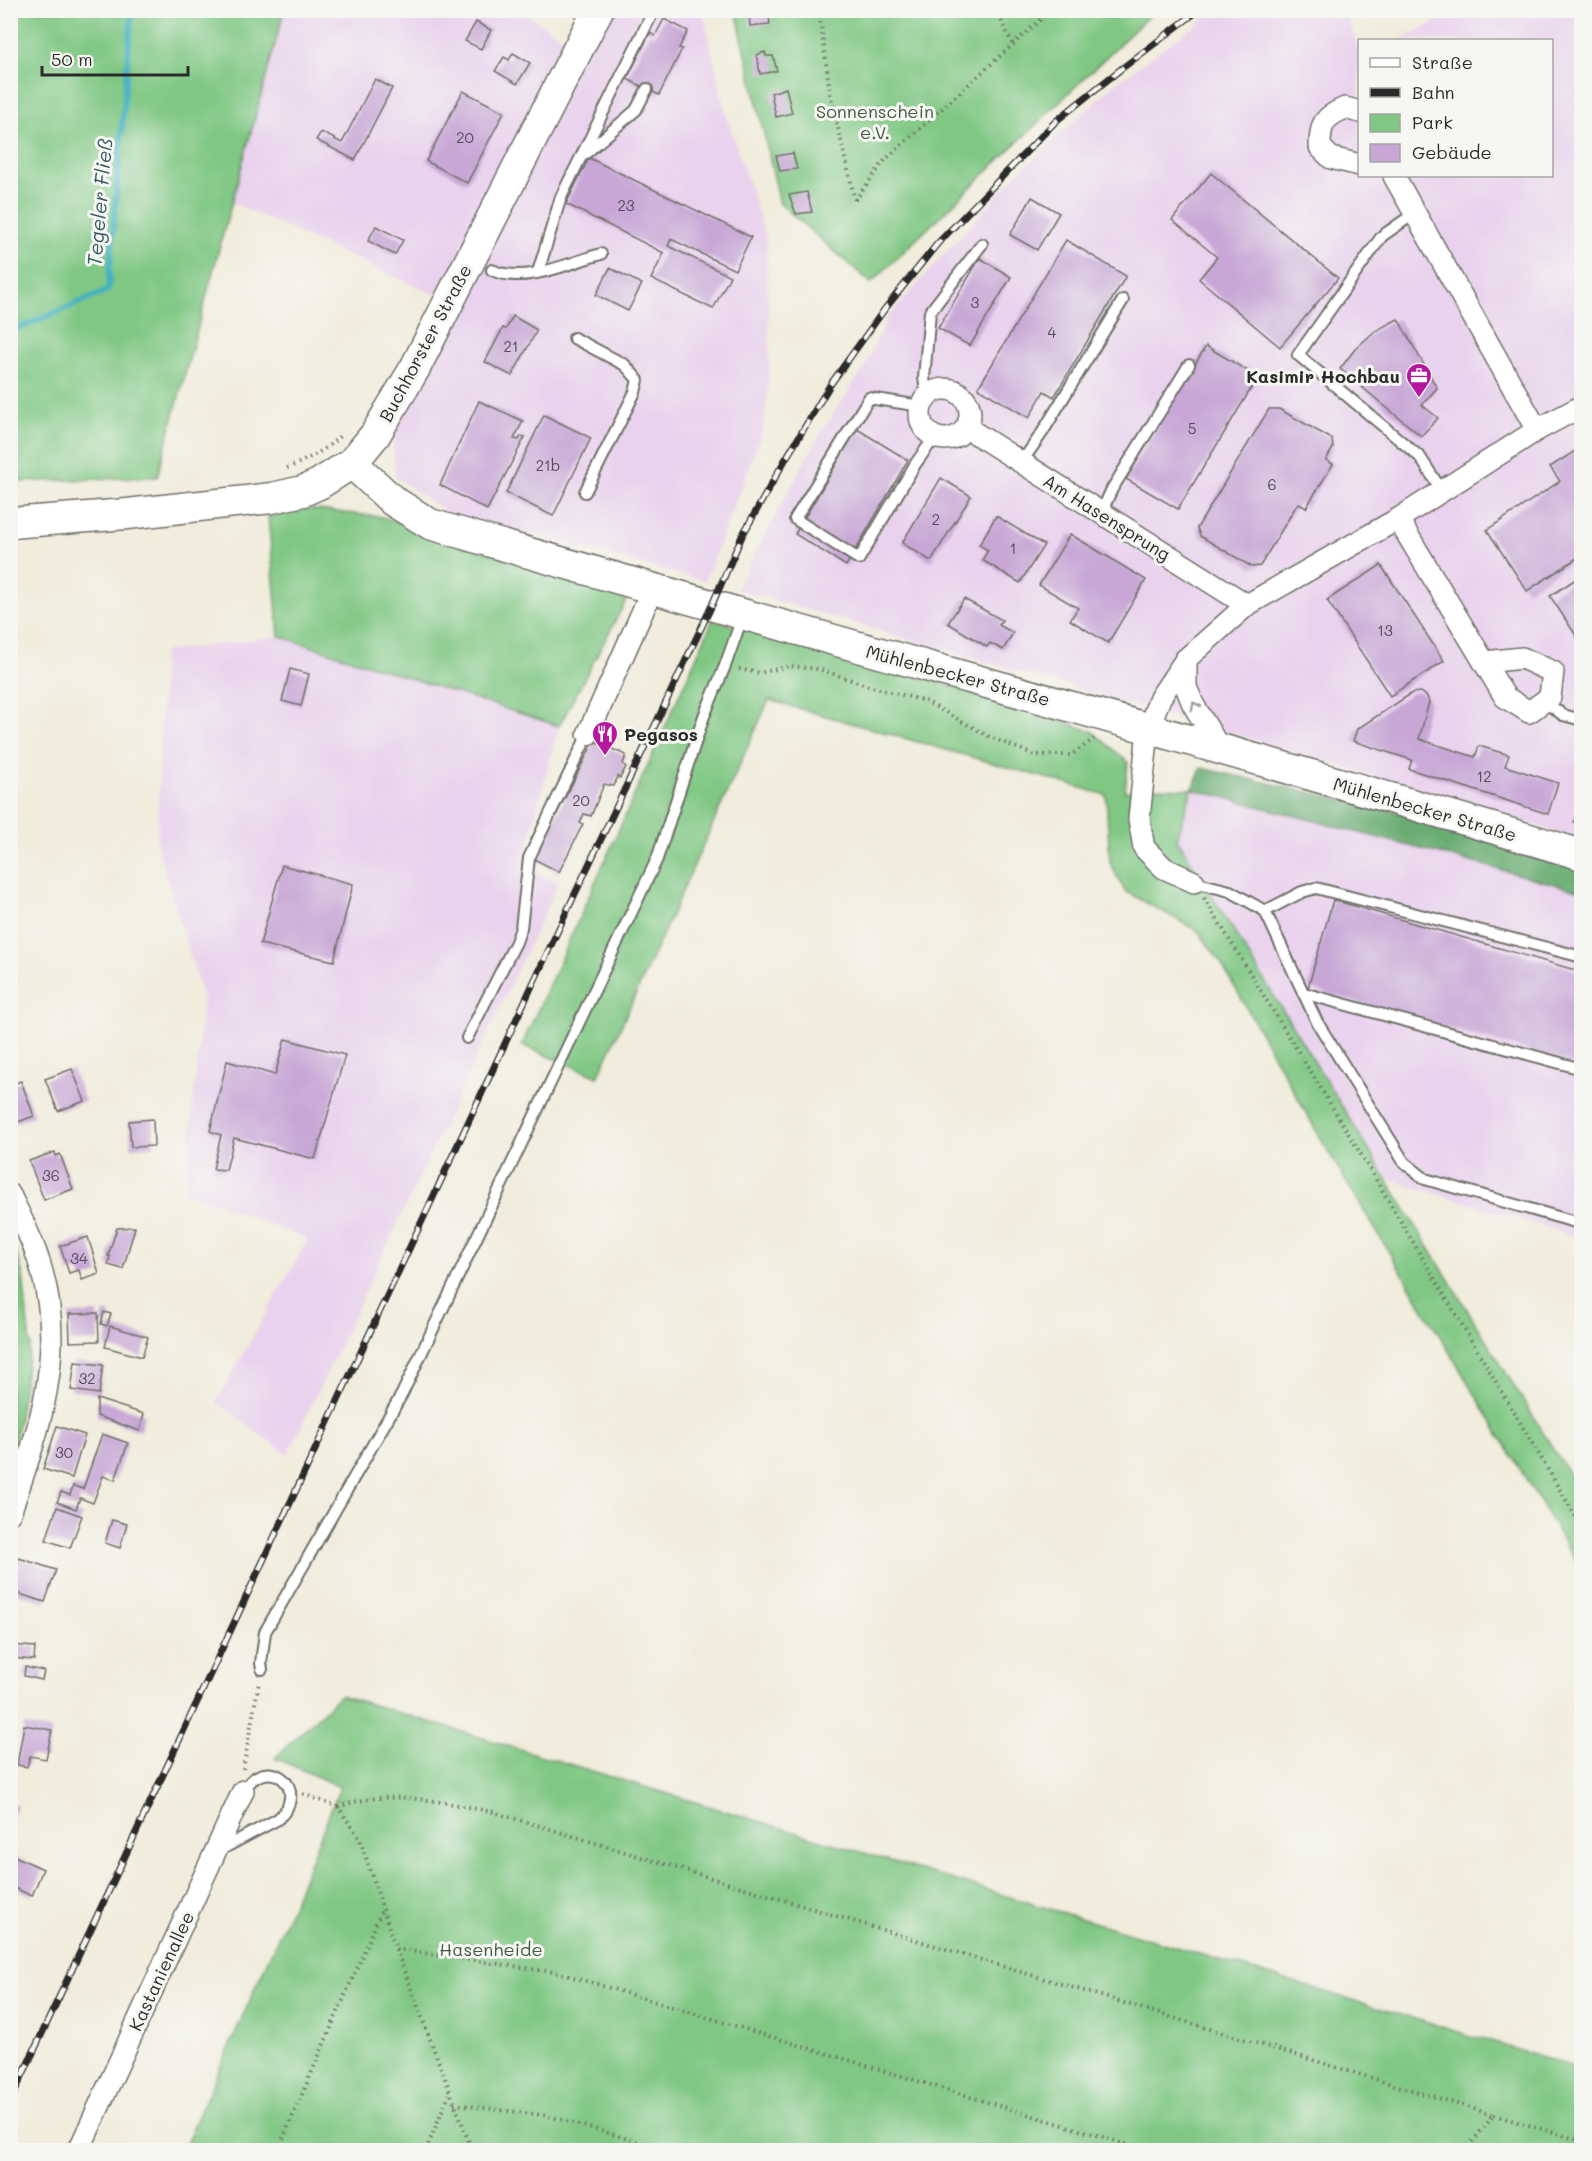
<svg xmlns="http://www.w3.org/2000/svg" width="1592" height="2161" viewBox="0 0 1592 2161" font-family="Mali,sans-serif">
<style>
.built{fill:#e9d2ed}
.green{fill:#7fc783;stroke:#557957;stroke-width:1.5}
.forest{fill:#67ac71;stroke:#496c4e;stroke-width:1.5}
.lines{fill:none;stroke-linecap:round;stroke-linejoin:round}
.stream{stroke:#44b1c0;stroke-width:6}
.building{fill:#c8a7d6}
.service-casing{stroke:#706f69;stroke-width:14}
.minor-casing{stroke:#706f69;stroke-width:24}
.secondary-casing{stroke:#706f69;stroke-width:33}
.path{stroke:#706f69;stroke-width:4;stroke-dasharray:1.5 4.5;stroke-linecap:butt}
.service{stroke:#fff;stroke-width:10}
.minor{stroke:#fff;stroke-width:21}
.secondary{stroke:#fff;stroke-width:30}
.rail-casing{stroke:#2b2b2b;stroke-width:7}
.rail{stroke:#f6f6f2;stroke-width:4.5;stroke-dasharray:14;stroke-linecap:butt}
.oneway{stroke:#a0a0a0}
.labels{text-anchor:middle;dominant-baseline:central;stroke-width:6;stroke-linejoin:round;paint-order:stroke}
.number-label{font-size:15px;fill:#524a56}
.park-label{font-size:18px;fill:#445a45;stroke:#f6f6f2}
.street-label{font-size:18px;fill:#2b2b2b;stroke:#f6f6f2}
.poi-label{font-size:18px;font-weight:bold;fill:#2b2b2b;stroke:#f6f6f2;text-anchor:end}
.water-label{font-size:20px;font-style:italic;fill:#345a5f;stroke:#f6f6f2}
</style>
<rect width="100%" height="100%" fill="#f6f6f2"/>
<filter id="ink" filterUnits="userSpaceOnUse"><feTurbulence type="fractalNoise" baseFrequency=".0167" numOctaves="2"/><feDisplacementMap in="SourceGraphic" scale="12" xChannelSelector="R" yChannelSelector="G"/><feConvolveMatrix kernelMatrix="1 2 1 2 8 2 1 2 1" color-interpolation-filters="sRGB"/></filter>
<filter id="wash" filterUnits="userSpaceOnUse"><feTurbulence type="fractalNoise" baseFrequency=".008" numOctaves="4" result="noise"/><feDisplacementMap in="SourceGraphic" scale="24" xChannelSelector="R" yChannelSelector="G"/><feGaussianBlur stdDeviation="1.35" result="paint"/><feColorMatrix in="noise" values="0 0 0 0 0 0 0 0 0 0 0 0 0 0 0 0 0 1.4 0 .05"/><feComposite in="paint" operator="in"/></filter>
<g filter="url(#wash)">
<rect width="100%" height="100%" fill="#f1ecdb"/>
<g class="built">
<path d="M265,11H522L585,53L608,11H703L726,114L766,237L770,368L763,430L705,581L447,512L395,477L393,436L457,300L431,293L192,185Z"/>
<path d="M1214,11H1345L1359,50L1360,176H1552V40H1400L1456,11H1579L1582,23L1581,840L1278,747L736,589L818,437L865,367L887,318L1014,177L1115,84Z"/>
<path d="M279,636L559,726L521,870L559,882L288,1455L216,1402L308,1239L185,1191L203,998L157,845L163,652Z"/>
<path d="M1192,789L1581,891V1238L1388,1179L1176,839Z"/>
</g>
<g class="green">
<path d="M10,11H284L157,477L11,482Z"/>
<path d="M736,11H1154L871,283L780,204Z"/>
<path d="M309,509L383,517L627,599L559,726L279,636L268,517Z"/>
<path d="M713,620L900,670L1092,731L1128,762L1125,792L1155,788L1192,789L1177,839L1581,1494V1570L1325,1146L1221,963L1198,931L1125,891L1110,863L1106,795L769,700L598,1077L522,1045Z"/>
<path d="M11,1237L23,1275L30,1345L15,1444L10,1443Z"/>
<path d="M340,1695L1581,2069V2150H183L295,1899L340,1787L275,1758Z"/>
</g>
<path class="forest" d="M1201,768L1413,815L1581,865V891L1192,789Z"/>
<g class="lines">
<path class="stream" d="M10,332L108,290L132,10"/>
</g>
<g id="blocks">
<g class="building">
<path d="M768,10L770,24L750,26L749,13Z"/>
<path d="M664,19L688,31L679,48L682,49L659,95L627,79L650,33L655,36Z"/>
<path d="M476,22L491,30L481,49L465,41Z"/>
<path d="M765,52L766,56H773L777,71L760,74L757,55Z"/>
<path d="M513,53L530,63L517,84L495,71L504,57L509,60Z"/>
<path d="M375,79L392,88L355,160L316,140L321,132L342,143Z"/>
<path d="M786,88L792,113L776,117L771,93Z"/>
<path d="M463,91L504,112L467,183L426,161Z"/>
<path d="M793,153L797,169L780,171L776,156Z"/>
<path d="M589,158L751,237L735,270L671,239L668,246L730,276L713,309L651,279L664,253L566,204Z"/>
<path d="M1211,173L1338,278L1280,347L1199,279L1217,257L1172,220Z"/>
<path d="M807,192L812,212L796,214L789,195Z"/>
<path d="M1032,197L1059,213L1037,250L1010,235Z"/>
<path d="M376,226L403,240L395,255L368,241Z"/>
<path d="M1066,240L1126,276L1054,397L1044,391L1029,418L978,388Z"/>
<path d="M980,258L1011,277L970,346L938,328Z"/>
<path d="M610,268L642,284L628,311L596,295Z"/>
<path d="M513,316L537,330L512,376L485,362L503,328L506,329Z"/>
<path d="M1398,319L1437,388L1422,405L1438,418L1421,436L1340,369L1355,349L1375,331Z"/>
<path d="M1206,346L1258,377L1178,509L1126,479Z"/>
<path d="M479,401L523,421L514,439L519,440L521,436L525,437L487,510L440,485Z"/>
<path d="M1269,409H1279L1332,439L1333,448L1326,460L1333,464L1306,508L1298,503L1260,566L1252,567L1200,536L1197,528Z"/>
<path d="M544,415L591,438L553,516L506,493Z"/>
<path d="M857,429L908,460L846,566L795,534Z"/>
<path d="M1575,451L1582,461V555L1527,591L1487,530L1560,481L1550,467Z"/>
<path d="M941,478L971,496L931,561L902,543Z"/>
<path d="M996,516L1044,545L1020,583L982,560L988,550L979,545Z"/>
<path d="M1070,534L1146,580L1108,643L1070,620L1078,608L1039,585Z"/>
<path d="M1381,565L1444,661L1390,696L1327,600Z"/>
<path d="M1582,575V634L1577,637L1550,596Z"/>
<path d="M964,599L1002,620L999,625L1013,633L1003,650L990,643L987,647L948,623Z"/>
<path d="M290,669L309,674L301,706L282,701Z"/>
<path d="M1420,692L1427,696L1429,702L1419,739L1475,757L1479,746L1509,755L1505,766L1558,783L1548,814L1409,769L1412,760L1353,741L1357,729L1412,693Z"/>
<path d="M594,741L626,755L623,764L626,767L620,778L618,776L614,786L604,784L591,816L584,814L580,823L583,824L559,872L534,859Z"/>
<path d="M1581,801H1582V825L1574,822Z"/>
<path d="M282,865L353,884L334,961L260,944Z"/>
<path d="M1333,900L1582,972V1066L1308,988Z"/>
<path d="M285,1039L345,1055L315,1159L234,1138L226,1170L213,1169L221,1135L210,1131L227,1061L275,1075Z"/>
<path d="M72,1069L85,1101L58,1111L45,1079Z"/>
<path d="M21,1081L34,1116L10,1125V1085Z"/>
<path d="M153,1119L154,1146L131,1147L129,1121Z"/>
<path d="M55,1152L56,1156L60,1154L73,1189L44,1200L29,1161Z"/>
<path d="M135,1227L123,1269L108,1265L110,1256H108L117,1228Z"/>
<path d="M88,1237L99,1274L82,1280L79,1270L69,1273L60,1246Z"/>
<path d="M104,1312L111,1314L107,1326L101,1324Z"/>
<path d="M98,1313L99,1341L70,1342L69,1314Z"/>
<path d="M110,1326L148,1337L142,1357L105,1347Z"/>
<path d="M75,1362L103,1365L99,1394L71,1390Z"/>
<path d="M97,1399L144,1414L140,1431L97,1416Z"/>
<path d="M57,1426L85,1435L72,1478L43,1469Z"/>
<path d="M102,1434L128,1443L115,1480L103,1476L93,1503L80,1498L76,1509L57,1502L61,1492L70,1495L73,1486L83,1489Z"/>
<path d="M57,1507L82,1516L70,1548L46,1540Z"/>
<path d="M112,1520L127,1524L120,1548L105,1543Z"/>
<path d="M19,1558L56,1570L45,1602L10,1591V1585Z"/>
<path d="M10,1628L17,1629L14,1639L10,1638Z"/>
<path d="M10,1645L35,1647L34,1660L10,1658Z"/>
<path d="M25,1667L44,1671L42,1680L24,1676Z"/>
<path d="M24,1725L52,1730L46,1759L30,1756L27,1767L17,1765Z"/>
<path d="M10,1803L17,1806L11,1821H10Z"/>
<path d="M10,1854L43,1869L32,1896L10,1886Z"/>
</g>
</g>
</g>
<g filter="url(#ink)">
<use href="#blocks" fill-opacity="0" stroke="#706f69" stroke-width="1.5"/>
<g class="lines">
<defs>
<g id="service">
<path d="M586,153L636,110L647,89"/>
<path d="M1415,213L1382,236L1298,355L1420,457L1442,491"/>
<path d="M492,270C524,285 568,263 601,254"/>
<path d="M538,272L561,197L654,10"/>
<path d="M574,338L625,365L638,380L635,392L585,492"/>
<path d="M927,395L924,378L930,312L982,244"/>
<path d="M921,406L869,398L795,519L859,559L916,463L934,438"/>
<path d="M1021,463L1042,433L1123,300"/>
<path d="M1101,513L1112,489L1189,365"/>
<path d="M1544,701L1563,715L1582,720"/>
<path d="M1194,882L1230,891L1265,911L1317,1022L1404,1162L1425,1179L1582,1224"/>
<path d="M1265,911L1302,892L1316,888L1582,957"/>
<path d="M1303,993L1582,1069"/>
<path d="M467,1038L516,942L521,928L529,858L588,734"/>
<path d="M262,1669L261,1663L265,1632L402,1394L657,859L704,716L725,666L743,615"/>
<path d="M218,1851L278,1819C312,1788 267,1751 243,1791"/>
</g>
<g id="minor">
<path d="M1360,112L1345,108C1324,117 1320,123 1320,147L1331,158L1360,165"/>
<path d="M1394,176L1537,430"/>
<circle cx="945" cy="414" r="25"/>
<path d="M967,428L1247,605"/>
<path d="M1398,519L1505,697L1529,712L1550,697L1553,672L1522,658L1485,662"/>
<path d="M1186,659V687L1193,704L1220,749"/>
<path d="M588,734L653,588"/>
<path d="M1194,882L1164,868L1144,848L1139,819L1148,729L1160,698L1186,659L1247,605L1398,519L1537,430L1582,406"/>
<path d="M10,1195C22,1220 35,1245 42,1272C66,1358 38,1432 10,1513"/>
<path d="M79,2150L243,1791"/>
</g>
<g id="secondary">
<path d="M352,463L393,501L430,524C813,637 1199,739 1582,855"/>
<path d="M10,523L127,514L272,498L303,491L319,484L352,463L375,435L415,368L598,10"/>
</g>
</defs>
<use href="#service" class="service-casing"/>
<use href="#minor" class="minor-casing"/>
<use href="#secondary" class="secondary-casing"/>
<g class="path">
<path d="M819,10L830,93L855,200"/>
<path d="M996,10L1013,45"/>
<path d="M855,200L885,160L1051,10"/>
<path d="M287,468C307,460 326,450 341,435"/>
<path d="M739,669L759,673L789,666L819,669L872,687L925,701L990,737L1035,755H1071L1094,739"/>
<path d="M1204,898L1356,1146L1582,1527"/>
<path d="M243,1769L259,1682"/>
<path d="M303,1794L338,1807L360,1839L396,1949L472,2150"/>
<path d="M338,1807C388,1788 442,1802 493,1812L1494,2115L1466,2150"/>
<path d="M396,1949L560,1973L1146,2150"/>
<path d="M454,2104L549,2116L666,2150"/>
<path d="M1494,2115L1582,2141"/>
<path d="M278,2150L382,1910"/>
<path d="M426,2150L449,2094"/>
</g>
<use href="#service" class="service"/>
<use href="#minor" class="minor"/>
<use href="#secondary" class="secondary"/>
<defs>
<path id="rail" d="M10,2102L574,896L712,605L742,536L785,460L830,385L884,310L938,243L1056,121L1121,69L1199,10"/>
</defs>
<use href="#rail" class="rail-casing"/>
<use href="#rail" class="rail"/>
</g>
<defs><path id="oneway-chevron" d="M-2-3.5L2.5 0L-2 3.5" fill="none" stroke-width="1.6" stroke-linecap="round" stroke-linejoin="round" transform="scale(1.5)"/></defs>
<use class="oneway" href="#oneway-chevron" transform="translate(1195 706) rotate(-118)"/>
</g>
<defs>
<symbol id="office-pin" viewBox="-11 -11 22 30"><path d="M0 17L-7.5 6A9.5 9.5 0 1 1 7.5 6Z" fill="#b5179e" stroke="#f6f6f2"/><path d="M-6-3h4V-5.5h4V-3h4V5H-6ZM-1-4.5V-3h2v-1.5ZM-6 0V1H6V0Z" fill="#fff"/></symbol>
<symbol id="restaurant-pin" viewBox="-11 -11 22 30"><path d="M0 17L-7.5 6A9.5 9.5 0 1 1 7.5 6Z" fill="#b5179e" stroke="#f6f6f2"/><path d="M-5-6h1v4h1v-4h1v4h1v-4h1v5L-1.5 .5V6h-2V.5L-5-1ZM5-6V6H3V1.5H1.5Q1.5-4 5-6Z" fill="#fff"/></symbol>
</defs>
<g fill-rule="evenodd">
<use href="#office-pin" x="1404" y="361" width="30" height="40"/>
<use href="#restaurant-pin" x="590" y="719" width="30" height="40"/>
</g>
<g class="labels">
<g class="number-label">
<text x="465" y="137">20</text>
<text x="626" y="205">23</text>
<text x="975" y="302">3</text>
<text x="1052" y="332">4</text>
<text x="511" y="346">21</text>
<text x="1192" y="428">5</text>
<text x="548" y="465">21b</text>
<text x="1272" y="484">6</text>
<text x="936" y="519">2</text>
<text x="1013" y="548">1</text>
<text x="1385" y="630">13</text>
<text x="1484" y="776">12</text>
<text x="581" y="800">20</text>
<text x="51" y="1175">36</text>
<text x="79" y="1258">34</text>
<text x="87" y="1378">32</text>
<text x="64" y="1452">30</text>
</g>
<g class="park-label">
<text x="875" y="111">Sonnenschein<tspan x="875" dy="21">e.V.</tspan></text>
<text x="491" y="1949">Hasenheide</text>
</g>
<g class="street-label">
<text transform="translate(425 343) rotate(-62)">Buchhorster Straße</text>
<text transform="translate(1107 517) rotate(32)">Am Hasensprung</text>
<text transform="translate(958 675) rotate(15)">Mühlenbecker Straße</text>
<text transform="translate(1425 809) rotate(16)">Mühlenbecker Straße</text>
<text transform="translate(161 1971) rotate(-65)">Kastanienallee</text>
</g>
<g class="poi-label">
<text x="1400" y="376">Kasimir Hochbau</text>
<text x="624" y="734" text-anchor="start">Pegasos</text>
</g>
<g class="water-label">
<text transform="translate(99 202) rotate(-85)">Tegeler Fließ</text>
</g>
</g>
<rect width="1592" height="2161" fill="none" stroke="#f6f6f2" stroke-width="36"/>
<rect x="1358" y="39" width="195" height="138" fill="#f6f6f2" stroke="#a5a5a2" stroke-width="1.5"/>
<rect x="1370" y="58" width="30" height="9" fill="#ffffff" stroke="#a5a5a2" stroke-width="1.5"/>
<text x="1412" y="69" font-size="18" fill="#2b2b2b">Straße</text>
<rect x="1370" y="88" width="30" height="9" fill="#2b2b2b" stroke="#a5a5a2" stroke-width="1.5"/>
<text x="1412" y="99" font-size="18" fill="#2b2b2b">Bahn</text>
<rect x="1370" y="114" width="30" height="18" fill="#7fc783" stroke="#a5a5a2" stroke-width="1.5"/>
<text x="1412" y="129" font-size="18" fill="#2b2b2b">Park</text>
<rect x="1370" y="144" width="30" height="18" fill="#c8a7d6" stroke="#a5a5a2" stroke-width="1.5"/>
<text x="1412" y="159" font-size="18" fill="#2b2b2b">Gebäude</text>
<path d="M42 66v9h146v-9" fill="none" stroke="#2b2b2b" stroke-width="3"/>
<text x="51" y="66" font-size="18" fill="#2b2b2b" stroke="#f6f6f2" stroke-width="4.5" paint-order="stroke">50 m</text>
</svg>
